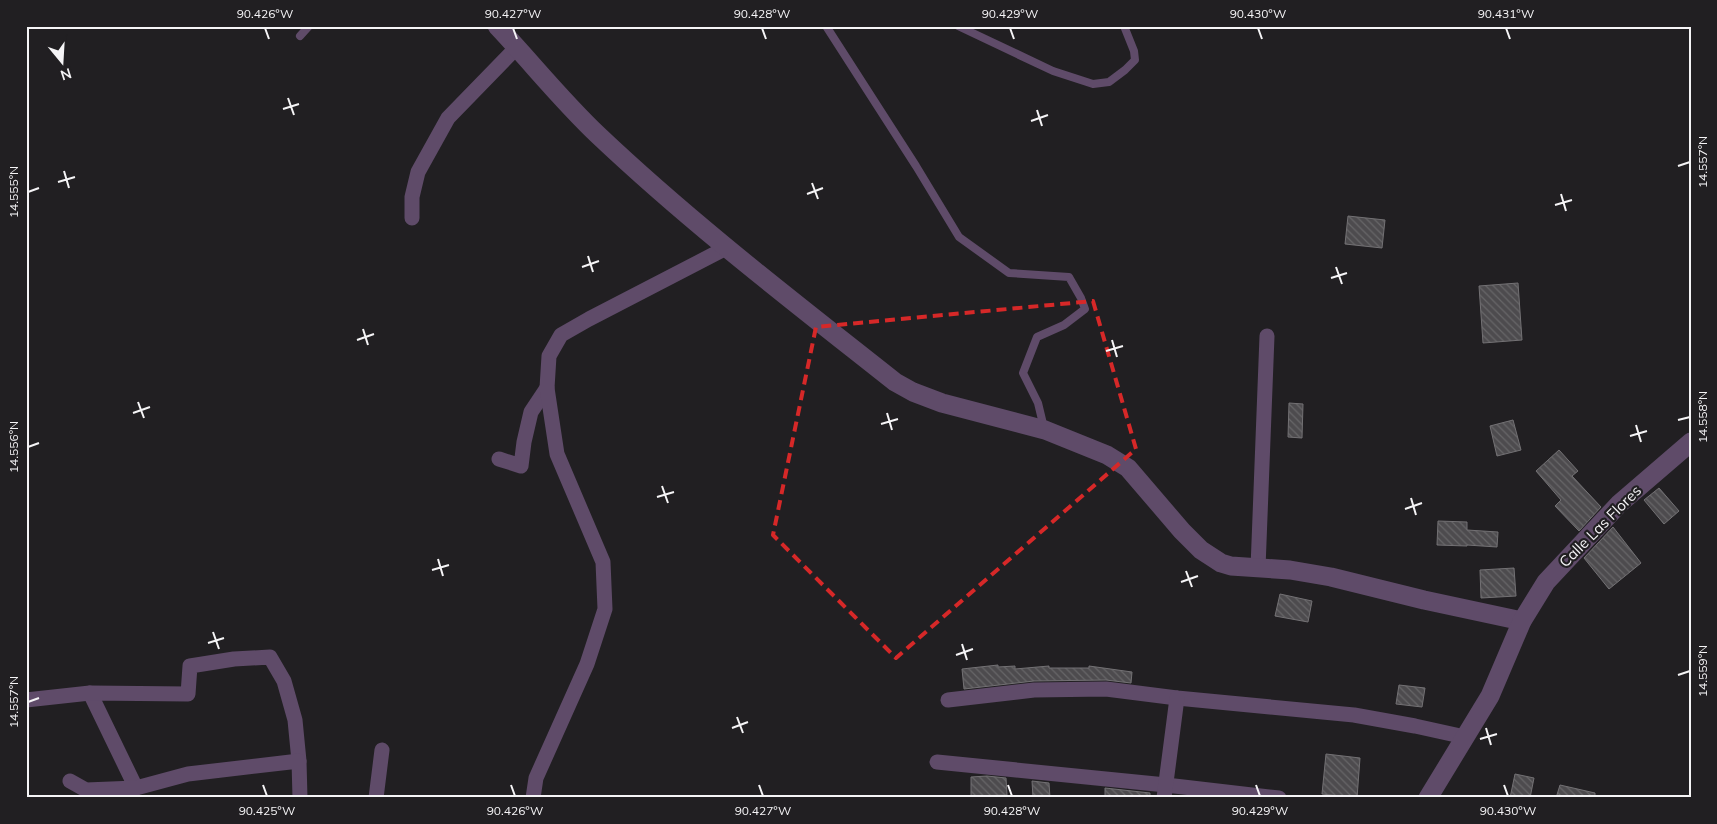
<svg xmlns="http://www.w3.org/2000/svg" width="1717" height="824" viewBox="0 0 1717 824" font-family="Mulish,sans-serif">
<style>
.building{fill:url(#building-back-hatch);stroke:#737174}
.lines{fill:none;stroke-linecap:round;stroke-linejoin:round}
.service{stroke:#5f4b69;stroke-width:8}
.minor{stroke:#5f4b69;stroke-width:15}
.tertiary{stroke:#5f4b69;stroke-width:19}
.marked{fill:none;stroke:#d62828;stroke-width:4;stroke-dasharray:10 6;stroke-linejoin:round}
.ticks{fill:none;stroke:#f5f4f6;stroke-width:2}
.labels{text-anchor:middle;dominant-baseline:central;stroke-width:4.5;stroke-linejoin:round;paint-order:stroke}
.street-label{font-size:15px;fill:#f5f4f6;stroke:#211f22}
.neatline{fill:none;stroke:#f5f4f6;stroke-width:2}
.ticks-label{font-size:12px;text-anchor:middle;fill:#f5f4f6}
</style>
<defs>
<pattern id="building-back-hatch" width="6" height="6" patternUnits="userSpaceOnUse" patternTransform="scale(1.25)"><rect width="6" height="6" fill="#4d4b4e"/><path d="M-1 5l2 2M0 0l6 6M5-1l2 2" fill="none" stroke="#676668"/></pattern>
</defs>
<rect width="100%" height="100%" fill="#211f22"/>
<g class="building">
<path d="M1348,216L1385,220L1382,248L1345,244Z"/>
<path d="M1518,283L1522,340L1483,343L1479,286Z"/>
<path d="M1289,403L1303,404L1302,438L1288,437Z"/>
<path d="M1513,420L1521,450L1497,456L1490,426Z"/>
<path d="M1559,450L1578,471L1572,476L1601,507L1579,531L1555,506L1561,500L1536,471Z"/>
<path d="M1659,488L1679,511L1664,524L1644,500Z"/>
<path d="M1438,521L1467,522V530L1498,532L1497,547L1467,545V546L1437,545Z"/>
<path d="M1613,527L1641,563L1609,589L1584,558Z"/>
<path d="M1514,568L1516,596L1481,598L1480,570Z"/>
<path d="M1280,594L1312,601L1308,622L1275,616Z"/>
<path d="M998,665V667L1015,666V669L1049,666V668H1089V666L1132,672L1131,683L1106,680L1034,681L964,689L962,669Z"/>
<path d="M1399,685L1425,688L1422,707L1396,704Z"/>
<path d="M1326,754L1360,758L1357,798L1322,794Z"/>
<path d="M1515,774L1534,778L1530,798H1510Z"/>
<path d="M987,776L1006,778L1007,795L971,796V777Z"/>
<path d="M1032,781L1049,783L1050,798H1033Z"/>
<path d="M1560,785L1595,793V798H1556Z"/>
<path d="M1105,788L1150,793V798H1105Z"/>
</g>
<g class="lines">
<g class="service">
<path d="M826,26L916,166L959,237L1009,273L1069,277L1081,298L1085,309L1064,325L1037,337L1023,373L1038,403L1044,428"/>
<path d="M958,26L1053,71L1093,84L1109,82L1125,70L1135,60L1134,51L1124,26"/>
<path d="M300,36L309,26"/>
</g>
<g class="minor">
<path d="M412,218V197L418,172L448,118L517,47"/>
<path d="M499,459L521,466L524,442L531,412L547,388"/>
<path d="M1258,568L1267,336"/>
<path d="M90,693L136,788"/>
<path d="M26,700L90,693L188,694L190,666L234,659L270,657L284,681L295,720L299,761"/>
<path d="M948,700L1034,690L1106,689L1177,698L1354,715L1415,726L1465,737"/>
<path d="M937,762L1166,785L1279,798"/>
<path d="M70,781L86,790L136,788L188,774L299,761L300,798"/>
<path d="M376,798L382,750"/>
<path d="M533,798L536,778L587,664L605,609L603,562L557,454L547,388L549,356L561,335L589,319L726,248"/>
<path d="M1164,798L1177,698"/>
</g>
<g class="tertiary">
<path d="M497,26C531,62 562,101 598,135C692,224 794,302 895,382L913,392L942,403L1045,430L1107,455L1128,468L1182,531L1201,550L1221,563L1231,566L1290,570L1331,577L1424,600L1522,621"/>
<path d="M1428,798L1490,696L1522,621L1546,582L1619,504L1691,442"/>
</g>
</g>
<path class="marked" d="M1093,301L1136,449L896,658L773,535L816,327Z"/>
<path class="ticks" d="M265,28L269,39M513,28L517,39M762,28L766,39M1010,28L1014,39M1258,28L1262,39M1506,28L1510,39M288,98L294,115M283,109L299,104M1037,110L1042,126M1031,121L1048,115M1678,166L1690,162M64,171L69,188M58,182L75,177M812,183L818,199M28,192L39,188M807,194L823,188M1561,194L1566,211M1555,205L1572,200M588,256L593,272M582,267L599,261M1336,267L1342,284M1331,278L1347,273M363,329L368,345M357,340L374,334M1112,340L1117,357M1106,351L1123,346M138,402L144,418M133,413L150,407M887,413L892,430M1678,420L1690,417M881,424L898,419M1636,425L1641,442M1630,436L1647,431M28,447L39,443M662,486L668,503M657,497L674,492M1411,498L1416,515M1405,509L1422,503M438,559L443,576M432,570L449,565M1186,571L1192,587M1181,582L1198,576M213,632L219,649M208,643L224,638M962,644L967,660M956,655L973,649M1678,675L1690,671M28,702L39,698M737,717L743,733M732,728L748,722M1486,728L1491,745M1480,739L1497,734M263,785L267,796M511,785L515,796M759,785L763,796M1008,785L1012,796M1256,785L1260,796M1504,785L1508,796"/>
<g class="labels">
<g class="street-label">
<text transform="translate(1600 526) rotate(-45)">Calle Las Flores</text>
</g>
</g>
<rect width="1717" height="824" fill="none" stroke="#211f22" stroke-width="55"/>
<g transform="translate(62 62) rotate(162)" stroke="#211f22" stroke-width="4" paint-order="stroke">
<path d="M0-4L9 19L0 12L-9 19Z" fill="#f5f4f6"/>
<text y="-8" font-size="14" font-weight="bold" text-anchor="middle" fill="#f5f4f6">N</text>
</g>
<rect x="28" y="28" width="1662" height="768" class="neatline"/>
<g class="ticks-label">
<text x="265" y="18">90.426°W</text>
<text x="513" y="18">90.427°W</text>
<text x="762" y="18">90.428°W</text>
<text x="1010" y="18">90.429°W</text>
<text x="1258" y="18">90.430°W</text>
<text x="1506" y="18">90.431°W</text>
<text transform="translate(1703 162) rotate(-90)" y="4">14.557°N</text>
<text transform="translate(14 192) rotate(-90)" y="4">14.555°N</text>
<text transform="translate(1703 417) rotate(-90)" y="4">14.558°N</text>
<text transform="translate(14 447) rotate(-90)" y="4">14.556°N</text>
<text transform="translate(1703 671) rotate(-90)" y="4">14.559°N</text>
<text transform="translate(14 702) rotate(-90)" y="4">14.557°N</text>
<text x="267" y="815">90.425°W</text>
<text x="515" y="815">90.426°W</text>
<text x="763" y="815">90.427°W</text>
<text x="1012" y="815">90.428°W</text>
<text x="1260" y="815">90.429°W</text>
<text x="1508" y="815">90.430°W</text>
</g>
</svg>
